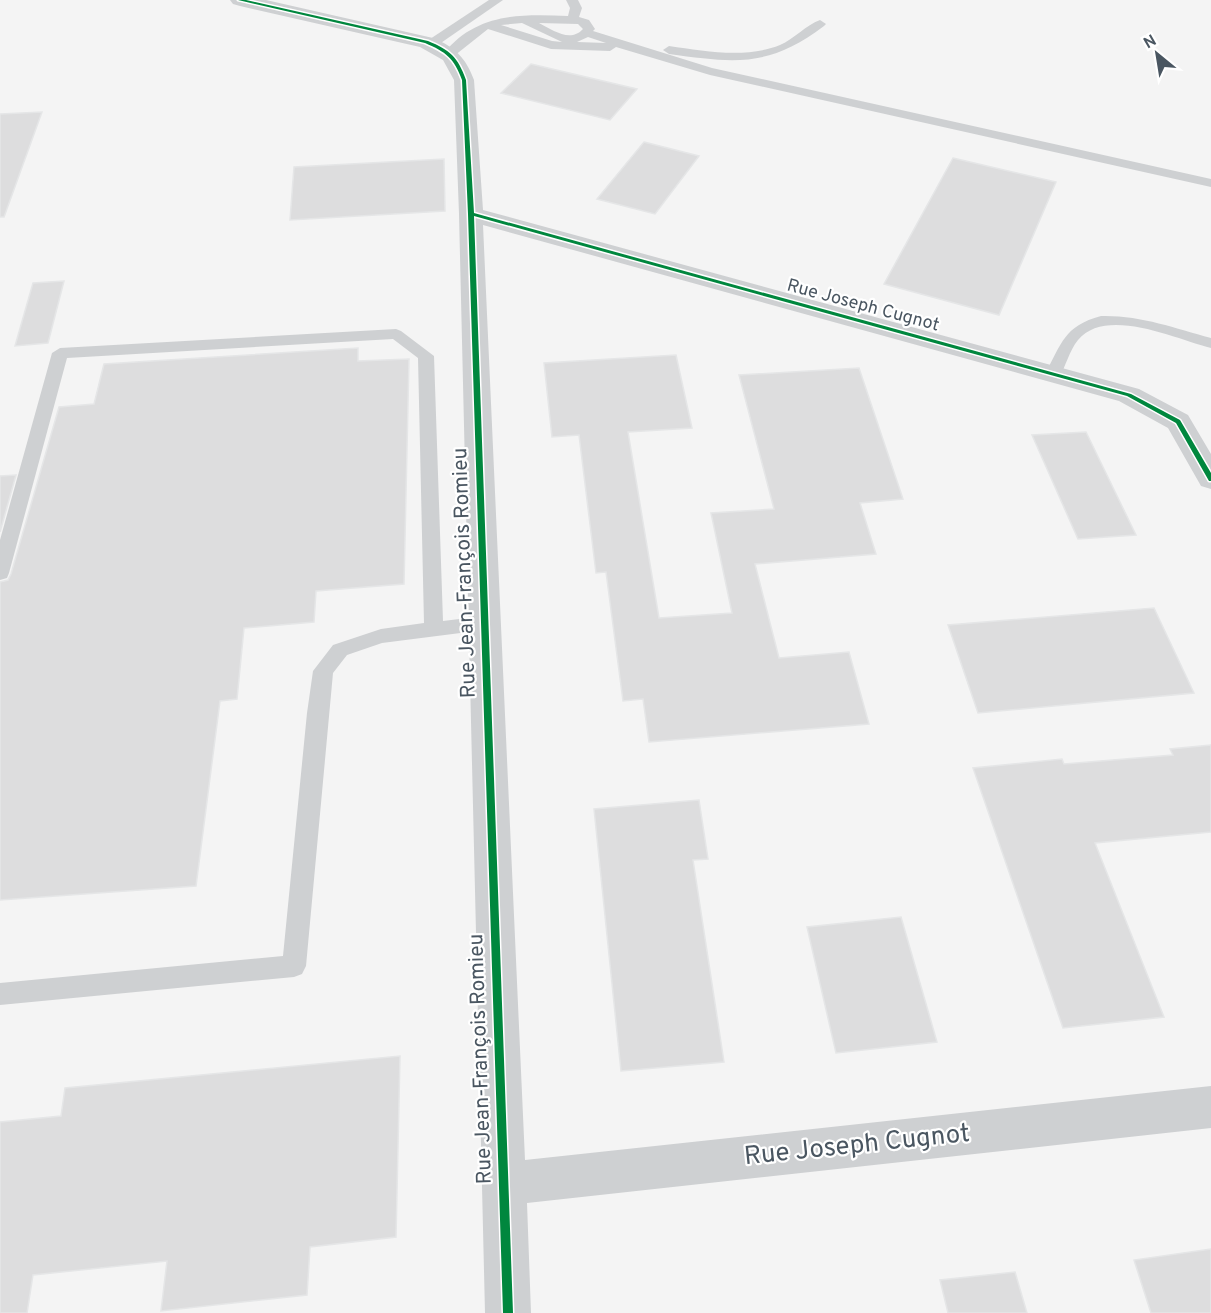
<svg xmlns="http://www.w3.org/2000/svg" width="1211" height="1313" viewBox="0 0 1211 1313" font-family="Overpass,sans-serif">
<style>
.building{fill:#ddddde;stroke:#e5e6e7;stroke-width:1.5}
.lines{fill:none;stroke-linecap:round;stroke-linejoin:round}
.service{fill:#ced0d2;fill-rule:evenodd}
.minor{fill:#ced0d2;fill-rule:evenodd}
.cycleway-casing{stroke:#fff;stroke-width:3}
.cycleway{fill:#00873e;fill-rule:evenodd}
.labels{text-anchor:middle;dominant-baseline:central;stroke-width:4.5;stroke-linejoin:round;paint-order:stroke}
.far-street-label{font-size:18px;fill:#4a5661;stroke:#fff}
.street-label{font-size:21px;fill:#4a5661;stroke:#fff}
.near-street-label{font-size:26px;fill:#4a5661;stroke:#fff}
</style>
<rect width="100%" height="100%" fill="#f4f4f4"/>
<g class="building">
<path d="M531,64L637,89L610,120L501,93Z"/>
<path d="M42,112L4,217H0V114Z"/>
<path d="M644,142L699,156L655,214L597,199Z"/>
<path d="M953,158L1056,182L999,315L884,284Z"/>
<path d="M444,159L445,211L290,220L294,167Z"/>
<path d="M64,281L48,343L15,346L33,283Z"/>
<path d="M358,348V361L409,359L404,584L316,591L314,622L244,628L237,699L220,701L196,886L0,900V582L8,580L11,574L59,407L94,404L104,364Z"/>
<path d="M676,355L692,428L628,432L659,618L732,613L711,513L774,509L739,375L859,368L903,499L860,503L876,554L755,564L779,658L849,652L869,724L649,742L643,699L623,701L606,572L596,573L579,435L552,437L544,363Z"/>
<path d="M1086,432L1136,535L1078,539L1032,435Z"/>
<path d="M16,475L0,532V476Z"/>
<path d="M1154,608L1194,693L978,713L948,625Z"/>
<path d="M1211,745V832L1095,843L1164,1017L1063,1028L973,768L1062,759L1064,764L1173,755L1170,749Z"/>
<path d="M699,800L708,859L693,860L724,1062L621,1071L594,809Z"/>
<path d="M901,917L937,1042L836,1053L807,927Z"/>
<path d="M400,1056L396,1237L310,1247L307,1295L161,1311L167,1261L33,1275L27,1313H0V1122L61,1116L65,1088Z"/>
<path d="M1211,1249V1313H1151L1134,1260Z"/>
<path d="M1015,1272L1027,1313H948L940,1280Z"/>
</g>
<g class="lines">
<g class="service">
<path d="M489,0H503L435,47H427V41Z"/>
<path d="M566,0H578L582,8L579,17L589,20L595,29L593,31L712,68L1211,179V187L710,75L616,47L610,51L551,49L488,29L454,56L450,57L444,53C477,13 520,14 568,16L570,8ZM522,23L562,42L552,41L501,25ZM539,23L578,24L583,29C570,43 553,30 539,23ZM588,37L606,43L577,42Z"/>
<path d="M820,20L826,24L824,26C768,68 735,63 669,54L663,50L669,46C705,51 745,59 780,45C794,39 806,25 820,20Z"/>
<path d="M1101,316C1140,315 1174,328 1211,338V348C1176,339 1106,306 1078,340C1069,351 1066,366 1059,378H1047L1045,374C1062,343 1064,326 1101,316Z"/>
<path d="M396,329L401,331L434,356L443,621L484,616L491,618L494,623L491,628L484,630L382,643L347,655L333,673L306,966L302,974L294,977L0,1005V983L283,956L307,713L313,671L333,645L381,629L424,623L418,358L393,339L67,358L9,573L7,578L0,580V540L52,353L60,348Z"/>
</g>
<path class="minor" d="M230,0H266L433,38C455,47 466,58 474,80L483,210L1139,389L1188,415L1211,454V489L1201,486L1168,428L1119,401L483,225L525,1160L1211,1086V1128L527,1203L531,1313H485L459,214L454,80L443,60L420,47L240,6L233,4Z"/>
<defs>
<path id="cycleway" d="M238,0H246L428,41C450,50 458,57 466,80L474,213L1131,394L1180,420L1211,473V481H1209L1176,423L1127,396L474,216L513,1313H503L468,214L462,80C454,58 446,52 425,43Z"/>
</defs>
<use href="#cycleway" class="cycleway-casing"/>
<use href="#cycleway" class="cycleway"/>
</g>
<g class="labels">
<g class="far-street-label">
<text transform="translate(863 306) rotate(15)">Rue Joseph Cugnot</text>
</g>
<g class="street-label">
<text transform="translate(465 573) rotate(-92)">Rue Jean-François Romieu</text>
<text transform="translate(481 1059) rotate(-92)">Rue Jean-François Romieu</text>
</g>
<g class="near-street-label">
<text transform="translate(857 1146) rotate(-6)">Rue Joseph Cugnot</text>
</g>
</g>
<g transform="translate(1157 54) rotate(330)" stroke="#ffffff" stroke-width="4.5" paint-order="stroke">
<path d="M0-4.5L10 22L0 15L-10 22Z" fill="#4a5661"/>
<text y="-9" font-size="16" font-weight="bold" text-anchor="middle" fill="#4a5661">N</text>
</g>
</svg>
